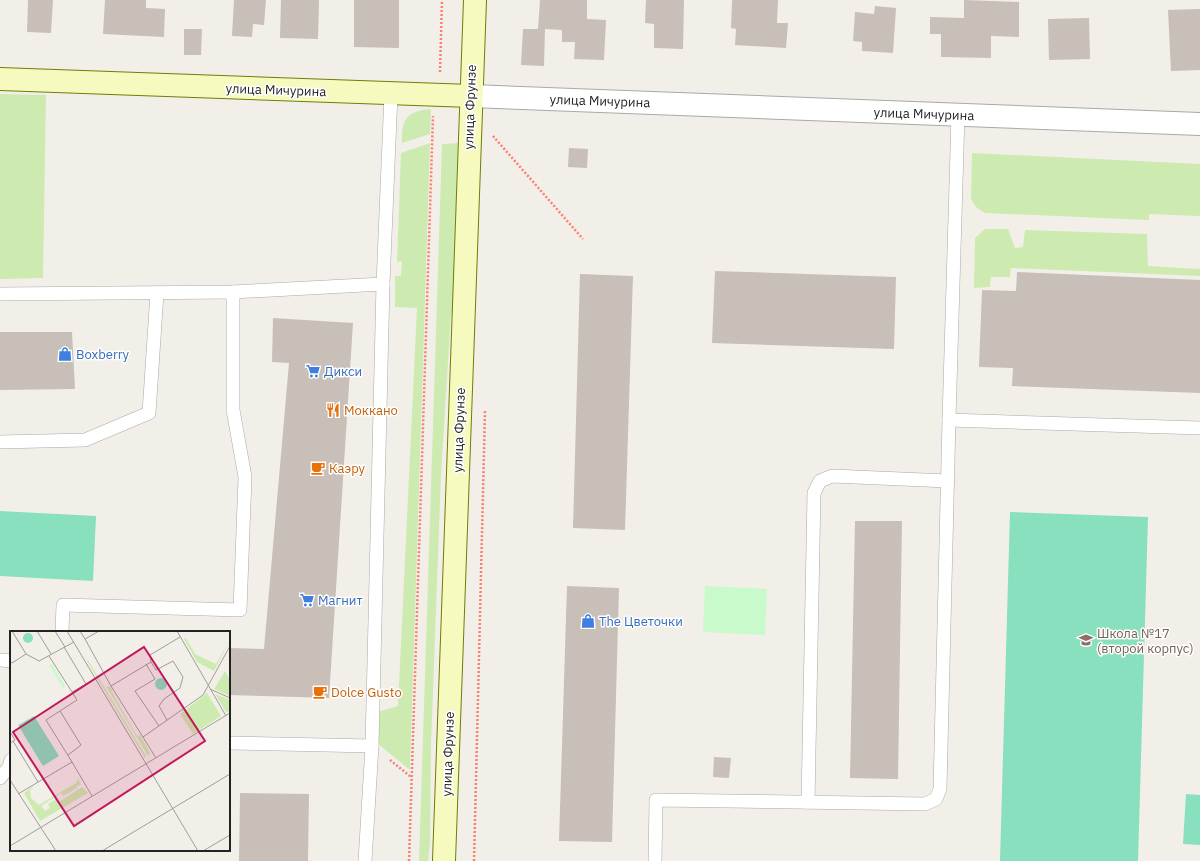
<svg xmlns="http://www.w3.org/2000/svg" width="1200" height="861" viewBox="0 0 1200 861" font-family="'IBM Plex Sans',sans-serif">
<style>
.grass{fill:#cdebb0}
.park{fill:#c8facc}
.pitch{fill:#88e0be}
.building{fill:#c7bfb8}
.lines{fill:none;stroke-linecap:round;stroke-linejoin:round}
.lane-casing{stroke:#a9a9a9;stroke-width:14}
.street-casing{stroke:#a9a9a9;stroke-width:24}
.secondary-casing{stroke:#707d05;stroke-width:24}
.path{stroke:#fa8072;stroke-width:2.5;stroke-dasharray:2 2;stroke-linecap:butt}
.lane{stroke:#fff;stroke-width:13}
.street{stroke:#fff;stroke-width:22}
.secondary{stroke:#f7fabf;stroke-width:22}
.labels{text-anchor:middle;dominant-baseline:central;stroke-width:3;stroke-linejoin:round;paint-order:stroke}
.street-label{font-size:13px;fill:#222;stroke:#fff}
.shop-label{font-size:13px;fill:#366cbe;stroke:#fff;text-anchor:start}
.food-label{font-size:13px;fill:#c56008;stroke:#fff;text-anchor:start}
.education-label{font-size:13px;fill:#785e54;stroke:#fff;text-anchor:start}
.inset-road{fill:none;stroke:#9f9d99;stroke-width:1}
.view{fill:#c2185b;fill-opacity:0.15;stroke:#c2185b;stroke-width:2}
.inset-edge{fill:none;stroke:#222;stroke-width:2}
</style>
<rect width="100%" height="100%" fill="#f2efe9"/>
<g class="grass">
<path d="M0,94L46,95L43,278L0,279Z"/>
<path d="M431,109L430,134L402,143C401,119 407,111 431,109Z"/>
<path d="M430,143L410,770L377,743L378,712L398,706L417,308L395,307V276H401L402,261L397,262L401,153Z"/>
<path d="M460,143L455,304L451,314L441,475L431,745L430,843L428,861H419L442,144Z"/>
<path d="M972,153L1200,164V216L1149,214V220L985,213L976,207L971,199Z"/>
<path d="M985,229H1008L1015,248L1023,247L1025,230L1147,234L1148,266L1200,269V262V276L1011,268L1010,277H991L990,287L974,288L975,238Z"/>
</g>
<path class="park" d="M705,586L767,589L765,635L703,632Z"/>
<g class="pitch">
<path d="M0,511L96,516L93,581L0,576Z"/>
<path d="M1010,512L1148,517L1138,861H1000Z"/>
<path d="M1186,794L1200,795V845L1183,844Z"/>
</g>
<g class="building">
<path d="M28,0H53L51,33L27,32Z"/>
<path d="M105,0H146V8L165,9L164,37L103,34Z"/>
<path d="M234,0H266L264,25L253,24L252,37L232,36Z"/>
<path d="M281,0H319L318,39L280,38Z"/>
<path d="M354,0H399V48L354,47Z"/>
<path d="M540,0H587V19L606,20L604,60L574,59L575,42H562V30L545,29L544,66L521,65L523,29H538Z"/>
<path d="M646,0H684L683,49L654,48V24L645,23Z"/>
<path d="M732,0H778L777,23H788L786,48L735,45L736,29L731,28Z"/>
<path d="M964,0L1019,2V37L991,36V58L941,57V34H930V17L964,18Z"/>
<path d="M875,6L896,8L893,53L862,51V42L853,41L855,12L874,14Z"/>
<path d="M1200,9V70L1171,71L1168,10Z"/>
<path d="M1089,18L1090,59L1049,60L1048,19Z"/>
<path d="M184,29H202L201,55H184Z"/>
<path d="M569,148L588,149L587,168L568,167Z"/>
<path d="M715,271L896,277L894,349L712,343Z"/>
<path d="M1017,272L1200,280V393L1012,386L1013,368L979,367L982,290L1016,291Z"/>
<path d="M580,274L633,276L625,530L573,528Z"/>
<path d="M273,318L353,323L329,698L229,695V648L264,649L289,363L272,362Z"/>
<path d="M0,332H72L75,389L0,390Z"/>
<path d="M855,521H902L898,779L850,778Z"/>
<path d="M567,586L619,588L612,842L559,841Z"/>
<path d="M714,757L731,758L729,778L713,777Z"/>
<path d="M240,793L309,794L308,861H239Z"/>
</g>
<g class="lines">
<defs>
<g id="lane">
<path d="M958,115L949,420L1200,428"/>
<path d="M0,294L233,292L383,284"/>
<path d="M0,442L85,440L149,413L157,293"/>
<path d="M62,632L63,605L240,610L245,477L233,410V292"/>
<path d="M0,660L11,661"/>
<path d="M229,743L372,746L383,284L391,94"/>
<path d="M0,778L9,767L11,760"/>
<path d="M808,802L814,493L820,481L832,476L948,481"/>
<path d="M365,861L372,746"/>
<path d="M655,861L656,800L925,804L936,799L940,789L949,420"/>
</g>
<path id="street" d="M471,96L1200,124"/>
<g id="secondary">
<path d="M0,79L471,96"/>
<path d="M444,861L475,0"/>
</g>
</defs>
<use href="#lane" class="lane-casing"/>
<use href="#street" class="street-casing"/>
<use href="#secondary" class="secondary-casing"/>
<g class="path">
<path d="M440,72L442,0"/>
<path d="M493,136L583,239"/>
<path d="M390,760L411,777"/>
<path d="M409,861L433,116"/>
<path d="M474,861L485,411"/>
</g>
<use href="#lane" class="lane"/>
<use href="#street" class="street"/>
<use href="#secondary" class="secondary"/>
</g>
<defs>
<symbol id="shop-bare" viewBox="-9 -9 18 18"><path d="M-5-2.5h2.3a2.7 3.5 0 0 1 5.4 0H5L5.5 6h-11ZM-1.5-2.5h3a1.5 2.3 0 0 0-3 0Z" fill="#3f7fe0" stroke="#fff" stroke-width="2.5" paint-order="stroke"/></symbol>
<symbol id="supermarket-bare" viewBox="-9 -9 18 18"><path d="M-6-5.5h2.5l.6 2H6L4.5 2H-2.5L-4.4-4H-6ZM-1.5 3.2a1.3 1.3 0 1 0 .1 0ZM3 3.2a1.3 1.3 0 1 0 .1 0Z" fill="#3f7fe0" stroke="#fff" stroke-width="2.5" paint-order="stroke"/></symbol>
<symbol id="restaurant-bare" viewBox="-9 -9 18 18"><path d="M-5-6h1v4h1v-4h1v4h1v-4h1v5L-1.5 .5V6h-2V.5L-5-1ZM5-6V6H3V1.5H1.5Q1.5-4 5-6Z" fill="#e8710a" stroke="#fff" stroke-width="2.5" paint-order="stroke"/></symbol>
<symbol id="cafe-bare" viewBox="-9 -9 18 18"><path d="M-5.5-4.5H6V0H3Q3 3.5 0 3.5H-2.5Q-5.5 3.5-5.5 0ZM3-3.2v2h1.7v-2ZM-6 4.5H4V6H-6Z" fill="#e8710a" stroke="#fff" stroke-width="2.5" paint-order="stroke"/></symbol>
<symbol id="school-bare" viewBox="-9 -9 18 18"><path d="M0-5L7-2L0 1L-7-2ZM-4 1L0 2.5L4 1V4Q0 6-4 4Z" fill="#8d6e63" stroke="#fff" stroke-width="2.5" paint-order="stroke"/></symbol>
</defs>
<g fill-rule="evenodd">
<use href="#shop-bare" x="55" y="344" width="20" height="20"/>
<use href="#supermarket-bare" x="303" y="361" width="20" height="20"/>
<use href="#restaurant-bare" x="323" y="400" width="20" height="20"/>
<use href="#cafe-bare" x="308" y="458" width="20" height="20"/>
<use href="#supermarket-bare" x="297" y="590" width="20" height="20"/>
<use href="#shop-bare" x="578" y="611" width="20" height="20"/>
<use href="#school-bare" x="1076" y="630" width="20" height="20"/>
<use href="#cafe-bare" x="310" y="682" width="20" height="20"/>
</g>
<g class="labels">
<g class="street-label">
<text transform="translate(276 90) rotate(2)">улица Мичурина</text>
<text transform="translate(600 101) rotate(2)">улица Мичурина</text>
<text transform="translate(470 107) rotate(-88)">улица Фрунзе</text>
<text transform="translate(924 114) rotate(2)">улица Мичурина</text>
<text transform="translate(459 430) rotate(-88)">улица Фрунзе</text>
<text transform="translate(448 754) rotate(-88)">улица Фрунзе</text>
</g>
<g class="shop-label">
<text x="76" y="354">Boxberry</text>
<text x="324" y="371">Дикси</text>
<text x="318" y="600">Магнит</text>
<text x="599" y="621">The Цветочки</text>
</g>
<g class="food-label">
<text x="344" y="410">Моккано</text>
<text x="329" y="468">Каэру</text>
<text x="331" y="692">Dolce Gusto</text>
</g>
<g class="education-label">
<text x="1097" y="633">Школа №17<tspan x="1097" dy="15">(второй корпус)</tspan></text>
</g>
</g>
<g transform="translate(10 631)">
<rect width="220" height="220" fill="#f2efe9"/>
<path d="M176,7L185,23L206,33L220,8L204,40L187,31L174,8ZM78,29L136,125L135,127L77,30ZM215,40L220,49V65L204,58ZM96,55L101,56L102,61L127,105L130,104L140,122L138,125ZM197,62L211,85L183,103L170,83ZM205,63L220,69V80L216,81ZM68,147L71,154L67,155V157L53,165L51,162L31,175L35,180L40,177L38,173L46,168L49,171L72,156L78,162L30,190L14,162L24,155L20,160L21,167L29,174L66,152Z" fill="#cdebb0"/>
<path d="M42,33L55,55L53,57L39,34Z" fill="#c8facc"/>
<path d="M13 7a5 5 0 1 1 10 0a5 5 0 1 1-10 0ZM145 53a6 6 0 1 1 12 0a6 6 0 1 1-12 0ZM24,85L49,125L33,135L8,94Z" fill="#88e0be"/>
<path class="inset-road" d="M2,0L16,23L29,30L64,11M27,0L41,23M45,0L55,16M57,0L188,220M70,0L75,8L89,0M167,0L216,85M75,8L101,55M54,16L76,53L62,61L67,69L36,89L62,131M39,25L62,61M0,30L2,32L16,23M141,31L146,39L163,30L173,46L170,57L154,68L149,75L157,89M136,33L145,48L125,60L149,95M200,58L220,67M50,80L71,114L58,124M0,101L5,109L0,112M133,106L193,64L220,15M3,110L28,151M146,127L101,55L141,31L140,24L170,6M0,149L46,220M8,163L62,131L82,165M0,215L220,82M92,220L220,143M193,220L220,204"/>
<path class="view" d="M134,16L195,110L64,195L3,101Z"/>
<rect width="220" height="220" class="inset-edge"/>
</g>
</svg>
